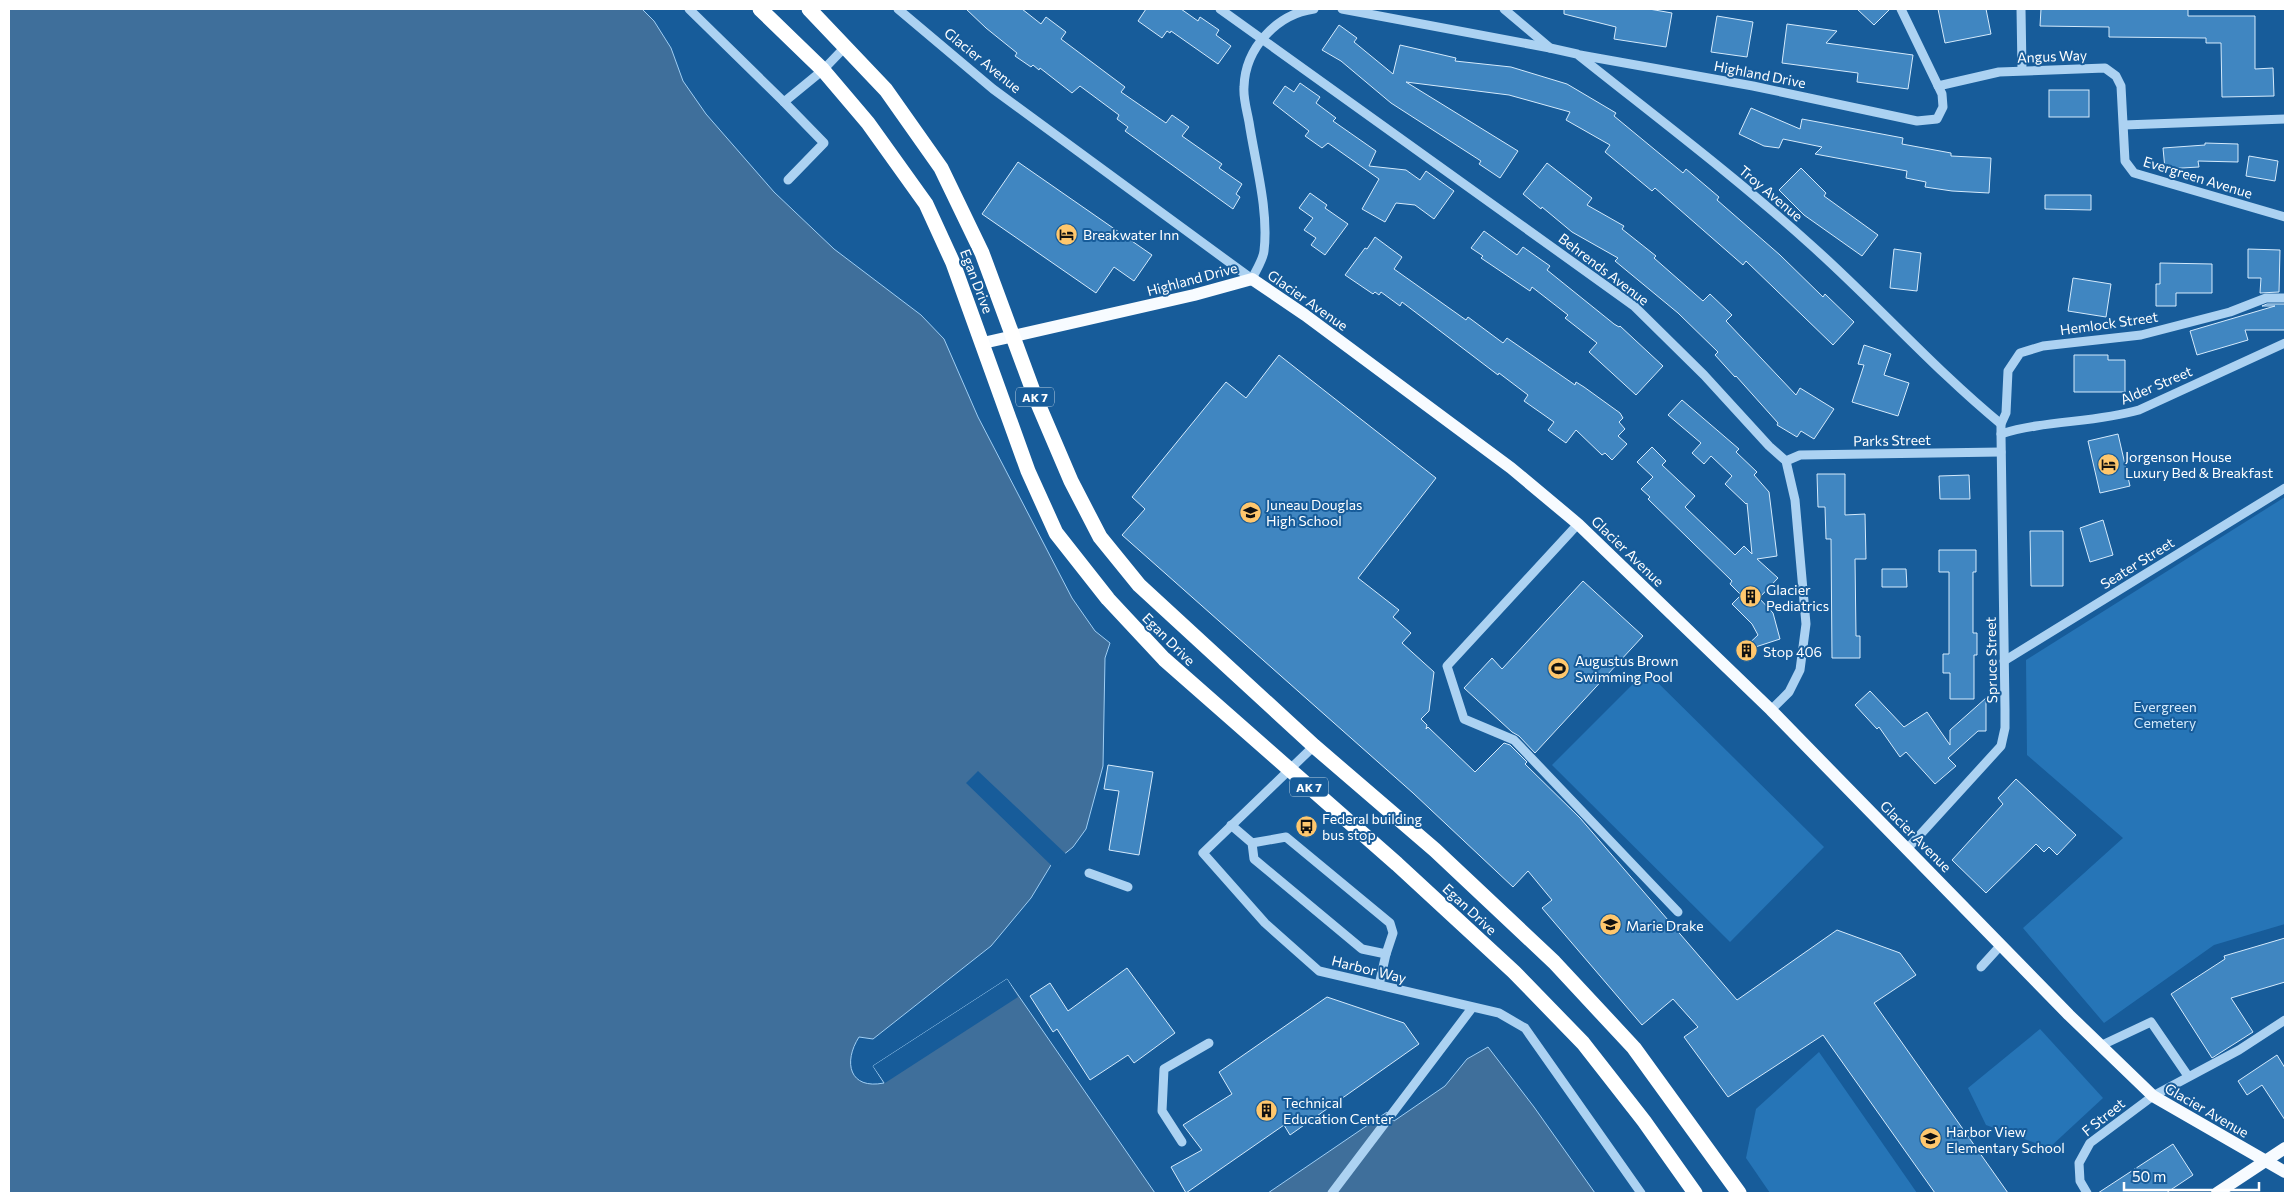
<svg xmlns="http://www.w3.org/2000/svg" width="2294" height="1202" viewBox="0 0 2294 1202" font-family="Commissioner,sans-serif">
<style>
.green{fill:#2675b7}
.water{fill:#3f6f9b;stroke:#9fcef4}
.pier{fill:#175c9a}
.building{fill:#4086c1;stroke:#d4eafc}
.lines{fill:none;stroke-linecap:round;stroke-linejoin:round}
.minor{stroke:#acd2f2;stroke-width:9}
.major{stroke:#f7fbff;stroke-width:12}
.highway{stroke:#fff;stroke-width:15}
.labels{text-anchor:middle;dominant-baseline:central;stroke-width:4;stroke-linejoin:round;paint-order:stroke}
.shield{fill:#175c9a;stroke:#b9cee1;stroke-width:1}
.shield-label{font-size:12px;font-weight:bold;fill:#fff}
.street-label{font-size:14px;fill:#fff;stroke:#175c9a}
.poi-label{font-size:14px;fill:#fff;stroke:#175c9a;text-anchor:start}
.park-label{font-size:14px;fill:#d4eafc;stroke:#175c9a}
</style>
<rect width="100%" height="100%" fill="#175c9a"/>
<g class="green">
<path d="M2285,497V924L2214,945L2104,1023L2023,928L2123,838L2027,755L2026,660Z"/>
<path d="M1646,671L1824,847L1730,942L1552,765Z"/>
<path d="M2040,1029L2103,1098L2049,1148L1986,1125L1968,1088Z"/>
<path d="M1819,1052L1917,1193H1770L1746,1158L1756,1109Z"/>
</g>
<g class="water">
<path d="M9,9H642L654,21L671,48L683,81L706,114L774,192L834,249L921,315L944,339L978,417L1072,598L1095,631L1110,643L1105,658L1103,766L1086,829L1073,847L1051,865L1031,898L991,946L873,1039L859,1037C843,1062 849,1090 884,1083L873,1066L1007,979L1155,1193H9Z"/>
<path d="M1488,1047L1534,1107L1595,1193H1268L1387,1112L1394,1121L1445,1086L1467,1059Z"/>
</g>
<g class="pier">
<path d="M978,771L1067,855L1051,869V865L966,783Z"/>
<path d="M1007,979L1018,997L885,1083L873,1066Z"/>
</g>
<g class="building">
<path d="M966,9H1022L1041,24L1046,17L1066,32L1061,39L1125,87L1121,92L1166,123L1172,115L1189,127L1182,136L1222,164L1219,168L1242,184L1236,194L1240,197L1233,209L1125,131L1128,127L1117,119L1119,115L1080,86L1072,93L1040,68L1039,70L1033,65L1031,67L1015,56L1017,53L986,28Z"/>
<path d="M1146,9H1181L1198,21L1200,17L1219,30L1216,35L1231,46L1218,64L1171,31L1170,33L1167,31L1162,38L1138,21Z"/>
<path d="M1564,9H1649L1672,13L1666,47L1614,39L1616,27L1564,14Z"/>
<path d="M1857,9H1890L1874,25Z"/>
<path d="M1938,9H1986L1991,34L1945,43Z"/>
<path d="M2041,9H2188V16H2255V69L2273,68L2274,96L2222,97L2221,43H2206V38L2109,37V27L2040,26Z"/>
<path d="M1717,16L1753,22L1747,57L1711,52Z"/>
<path d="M1787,24L1837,31L1826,43L1913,55L1908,89L1857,82L1858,73L1782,63Z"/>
<path d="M1339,25L1357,38L1354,42L1393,74L1400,45L1456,58L1455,61L1511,67L1567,84L1616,113L1614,116L1683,173L1686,169L1719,197L1717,200L1780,255L1823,297L1825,294L1854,322L1833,345L1746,261L1743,265L1655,188L1652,191L1605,152L1610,145L1566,120L1570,112L1509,95L1406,82L1518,151L1500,178L1479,164L1481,161L1391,103L1341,61L1322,50Z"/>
<path d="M1300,83L1320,97L1316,103L1336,118L1333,121L1376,151L1369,166L1406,170L1420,180L1426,171L1454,191L1434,219L1415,205L1396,203L1385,222L1362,209L1379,179L1328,143L1322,148L1305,136L1309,131L1273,103L1285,86L1294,92Z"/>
<rect x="2049" y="90" width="40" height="27"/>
<path d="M1751,108L1800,129L1802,119L1903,138L1902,144L1951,153V156L1991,158L1989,193L1952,191L1925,187L1926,182L1906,178L1907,171L1815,154L1822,147L1783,139L1779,148L1764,146L1739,134Z"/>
<path d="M2205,143L2238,144V162L2198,161L2199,167L2165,169L2163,148L2205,145Z"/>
<path d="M2249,156L2278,161L2275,181L2246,176Z"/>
<path d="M1018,162L1152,255L1134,281L1114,267L1096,293L982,214Z"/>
<path d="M1547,163L1592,198L1587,205L1624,226L1622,229L1656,256L1654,258L1703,301L1710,294L1732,315L1726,321L1796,395L1800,388L1834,409L1814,439L1801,431L1797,437L1777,425L1778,423L1736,376L1735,377L1715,355L1718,352L1678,313L1615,261L1618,258L1572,232L1542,207L1541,209L1523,194Z"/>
<path d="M1801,168L1826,193L1824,196L1878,235L1862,256L1804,215L1779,190Z"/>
<path d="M1310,193L1327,205L1325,208L1348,224L1325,255L1311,245L1316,238L1304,230L1313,218L1299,208Z"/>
<path d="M2045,195H2091V210L2045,209Z"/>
<path d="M1484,231L1517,255L1523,247L1550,266L1547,270L1614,324L1619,327L1620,326L1663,366L1636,395L1589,352L1597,343L1565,318L1568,315L1532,287L1530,291L1481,258L1483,256L1471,248Z"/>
<path d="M1375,237L1402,257L1394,269L1466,320L1468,317L1503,343L1507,338L1575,385L1576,382L1584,387L1620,413L1623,418L1619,422L1625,429L1618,436L1627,444L1612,460L1605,453L1602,455L1576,430L1566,443L1548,430L1554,422L1524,401L1528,395L1499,373L1498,375L1402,302L1400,306L1381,292L1379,295L1375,292L1373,294L1345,275L1365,248L1367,249Z"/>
<path d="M1894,249L1921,253L1917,291L1890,288Z"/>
<path d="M2248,249L2280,250L2279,292L2260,293L2261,278H2248Z"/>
<path d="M2160,263L2212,264V293H2176V306H2156V284H2160Z"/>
<path d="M2073,278L2111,284L2106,317L2068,311Z"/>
<path d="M2267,304H2285V330H2245L2248,340L2197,355L2190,331L2275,306H2262Z"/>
<path d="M1864,345L1891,354L1884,375L1909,383L1898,416L1852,402L1864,365L1858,364Z"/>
<path d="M1279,355L1436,478L1358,578L1399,610L1393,617L1411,633L1402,643L1434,672L1429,711L1421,719L1427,725L1426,729L1428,727L1475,772L1504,743L1510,745L1527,762L1525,764L1580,818L1737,1000L1837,930L1900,953L1916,975L1874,1003L2008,1193H1935L1823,1035L1728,1097L1684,1037L1698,1027L1673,999L1642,1025L1542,908L1552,900L1528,871L1513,887L1413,793L1122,535L1145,509L1132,497L1226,382L1246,398Z"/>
<path d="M2074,355H2108V360H2125V392H2074Z"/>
<path d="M1682,400L1739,449L1736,452L1757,472L1754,475L1769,492L1777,556L1757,559L1778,578L1759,598L1773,613L1780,639L1740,652L1758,635L1752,624L1732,604L1741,595L1730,584L1732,581L1648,499L1650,497L1641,489L1653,477L1637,462L1652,447L1666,461L1662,465L1695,496L1685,507L1735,555L1744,546L1752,554L1747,503L1746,504L1725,484L1732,476L1711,456L1704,464L1692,453L1701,443L1668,415Z"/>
<path d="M2118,434L2130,486L2100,493L2088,441Z"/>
<path d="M1817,474H1845V515L1865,514L1866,559H1855L1856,636H1860V658H1832L1831,539H1826L1825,507H1818Z"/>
<path d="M1969,475L1970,499H1940L1939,476Z"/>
<path d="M2103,520L2113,555L2090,562L2080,528Z"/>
<path d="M2030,531H2063V586H2031Z"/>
<path d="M1939,550H1976V572H1973V633H1977V655H1974V699H1950V673H1943V654H1949V572H1939Z"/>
<path d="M1882,569H1906L1907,587H1882Z"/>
<path d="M1583,581L1643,636L1535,753L1519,736L1512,732L1464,688L1492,658L1502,669Z"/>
<path d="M1870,691L1904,727L1927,712L1950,745V730L1986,698V731H1978L1948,758L1956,766L1935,784L1906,752L1900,757L1879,727L1877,729L1855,705Z"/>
<path d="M1108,765L1153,772L1139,855L1109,850L1119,791L1104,789Z"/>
<path d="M2016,779L2076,835L2057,855L2049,847L2044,852L2036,844L1986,893L1952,860L2003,804L1998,798Z"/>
<path d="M2285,938V982L2231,998L2253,1032L2212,1058L2171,994L2225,959L2224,956Z"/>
<path d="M1127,968L1175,1033L1134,1063L1128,1055L1090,1080L1057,1029L1053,1032L1030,996L1050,983L1068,1011Z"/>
<path d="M1327,997L1404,1023L1419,1044L1290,1135L1284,1125L1186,1193L1171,1167L1202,1150L1183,1125L1232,1094L1219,1072Z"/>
<path d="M2277,1055L2285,1068V1120L2262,1085L2247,1095L2238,1081Z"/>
<path d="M2173,1144L2193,1175L2166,1193H2098Z"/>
</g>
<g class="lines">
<g class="minor">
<path d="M689,9L784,102L823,70L846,46"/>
<path d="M898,9L993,89L1252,279C1256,270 1263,260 1264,251C1269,210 1255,162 1249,122C1247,111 1243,98 1244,87C1245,48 1277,14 1314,9"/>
<path d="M1220,9L1634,306L1704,375L1769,446L1786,461L1795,500L1806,624L1800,670L1789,692L1771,710"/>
<path d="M1342,9L1550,48"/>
<path d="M1504,9L1550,48L1577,54C1656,117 1737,178 1811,245C1876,303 1934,369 2001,424"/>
<path d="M2021,9L2022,70"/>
<path d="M1580,55L1753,86L1917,121L1937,119L1943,107L1942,94L1901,9"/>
<path d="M1938,86L1999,72L2105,68L2116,76L2121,86L2125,161L2134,173L2285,217"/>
<path d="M784,102L824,143L788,180"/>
<path d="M2124,125L2285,119"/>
<path d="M2001,434C2045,420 2094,423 2139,410L2285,343"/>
<path d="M1786,461L1800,455L2001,452"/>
<path d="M1578,524L1447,666L1464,719L1514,740L1678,912"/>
<path d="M2004,661L2285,488"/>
<path d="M1314,746L1203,853L1265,923L1319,971L1499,1013L1525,1028L1641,1193"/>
<path d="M1231,825L1252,843L1254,859L1362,949L1386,954"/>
<path d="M1252,843L1286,837L1390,923L1393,933L1386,954L1379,985"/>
<path d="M1908,848L2001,746L2005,728V709L2001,434V424L2006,413L2008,371L2020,353L2043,346L2141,335L2230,312L2266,298H2285"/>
<path d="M1089,873L1128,887"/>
<path d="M1981,967L2001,945"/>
<path d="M2100,1046L2151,1022L2188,1076"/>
<path d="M1182,1142L1162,1111L1164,1069L1209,1043"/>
<path d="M1332,1193L1472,1008"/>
<path d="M2087,1193L2080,1181L2079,1163L2090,1143L2153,1096L2239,1050L2285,1020"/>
</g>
<g class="major">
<path d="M983,343L1194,295L1252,279L1305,315L1511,468L1578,524L1771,710L2069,1015L2153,1096L2285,1172"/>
<path d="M2217,1193L2285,1148"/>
</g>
<g class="highway">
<path d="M760,9L823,70L868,123L926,204L953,263L1028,471L1056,533L1108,599L1164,659L1397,864L1514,972L1583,1043L1644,1121L1695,1193"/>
<path d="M809,9L886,90L941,168L982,253L1036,399L1071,481L1100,537L1139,585L1314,746L1435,850L1554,962L1634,1048L1739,1193"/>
</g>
</g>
<defs>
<symbol id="hotel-disc" viewBox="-11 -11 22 22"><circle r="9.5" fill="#ffc76d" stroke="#175c9a"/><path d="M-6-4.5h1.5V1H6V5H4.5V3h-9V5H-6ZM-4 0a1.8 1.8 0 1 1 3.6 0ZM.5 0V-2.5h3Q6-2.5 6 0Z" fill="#111"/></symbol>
<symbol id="school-disc" viewBox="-11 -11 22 22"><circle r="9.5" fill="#ffc76d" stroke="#175c9a"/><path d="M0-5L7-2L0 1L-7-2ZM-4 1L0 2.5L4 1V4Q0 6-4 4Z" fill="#111"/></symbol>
<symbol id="building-disc" viewBox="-11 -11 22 22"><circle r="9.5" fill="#ffc76d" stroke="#175c9a"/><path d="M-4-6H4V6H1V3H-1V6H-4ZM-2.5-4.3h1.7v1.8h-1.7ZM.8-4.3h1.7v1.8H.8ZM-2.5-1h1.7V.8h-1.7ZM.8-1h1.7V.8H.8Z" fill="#111"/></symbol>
<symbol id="stadium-disc" viewBox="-11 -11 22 22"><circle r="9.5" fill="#ffc76d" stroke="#175c9a"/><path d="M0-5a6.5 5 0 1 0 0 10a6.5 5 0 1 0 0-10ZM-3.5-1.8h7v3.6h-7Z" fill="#111"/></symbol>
<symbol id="bus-disc" viewBox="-11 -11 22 22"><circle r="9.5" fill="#ffc76d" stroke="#175c9a"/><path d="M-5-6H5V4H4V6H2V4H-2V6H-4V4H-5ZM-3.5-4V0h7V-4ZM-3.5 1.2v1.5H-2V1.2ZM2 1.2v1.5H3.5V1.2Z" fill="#111"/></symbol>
</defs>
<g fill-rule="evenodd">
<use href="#hotel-disc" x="1054" y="222" width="25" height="25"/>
<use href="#hotel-disc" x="2096" y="452" width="25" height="25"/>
<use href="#school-disc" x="1238" y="500" width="25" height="25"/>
<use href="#building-disc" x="1738" y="584" width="25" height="25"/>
<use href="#building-disc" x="1734" y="638" width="25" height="25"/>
<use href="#stadium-disc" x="1546" y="656" width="25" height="25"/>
<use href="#bus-disc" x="1294" y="814" width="25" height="25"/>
<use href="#school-disc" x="1598" y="912" width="25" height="25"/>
<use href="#building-disc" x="1254" y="1098" width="25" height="25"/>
<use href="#school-disc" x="1918" y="1126" width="25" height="25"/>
</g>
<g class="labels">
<g class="shield">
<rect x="1016" y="387.5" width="38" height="19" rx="4"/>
<rect x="1290" y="777.5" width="38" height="19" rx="4"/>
</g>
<g class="shield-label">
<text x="1035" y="397">AK 7</text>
<text x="1309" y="787">AK 7</text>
</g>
<g class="street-label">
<text transform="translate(2052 56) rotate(-2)">Angus Way</text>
<text transform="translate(983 60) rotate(39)">Glacier Avenue</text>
<text transform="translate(1760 74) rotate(11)">Highland Drive</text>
<text transform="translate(2198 177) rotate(17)">Evergreen Avenue</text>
<text transform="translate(1771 193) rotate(40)">Troy Avenue</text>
<text transform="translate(1604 269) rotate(37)">Behrends Avenue</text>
<text transform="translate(1192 279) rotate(-15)">Highland Drive</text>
<text transform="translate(977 281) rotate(69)">Egan Drive</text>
<text transform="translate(1308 300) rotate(35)">Glacier Avenue</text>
<text transform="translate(2109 323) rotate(-8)">Hemlock Street</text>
<text transform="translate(2156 385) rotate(-23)">Alder Street</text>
<text transform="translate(1892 440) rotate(-1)">Parks Street</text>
<text transform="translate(1628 551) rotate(44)">Glacier Avenue</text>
<text transform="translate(2137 563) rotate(-32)">Seater Street</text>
<text transform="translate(1169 639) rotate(45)">Egan Drive</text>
<text transform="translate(1991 660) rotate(-91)">Spruce Street</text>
<text transform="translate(1916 836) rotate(45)">Glacier Avenue</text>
<text transform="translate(1470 909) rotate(43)">Egan Drive</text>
<text transform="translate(1369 969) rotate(14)">Harbor Way</text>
<text transform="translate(2207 1110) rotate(30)">Glacier Avenue</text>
<text transform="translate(2103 1117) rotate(-39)">F Street</text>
</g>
<g class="poi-label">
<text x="1083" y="234">Breakwater Inn</text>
<text x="2125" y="456">Jorgenson House<tspan x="2125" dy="16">Luxury Bed &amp; Breakfast</tspan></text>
<text x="1266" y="504">Juneau Douglas<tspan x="1266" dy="16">High School</tspan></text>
<text x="1766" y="589">Glacier<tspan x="1766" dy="16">Pediatrics</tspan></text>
<text x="1763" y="651">Stop 406</text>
<text x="1575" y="660">Augustus Brown<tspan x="1575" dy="16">Swimming Pool</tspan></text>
<text x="1322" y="818">Federal building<tspan x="1322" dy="16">bus stop</tspan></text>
<text x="1626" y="925">Marie Drake</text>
<text x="1283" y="1102">Technical<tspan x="1283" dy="16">Education Center</tspan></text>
<text x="1946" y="1131">Harbor View<tspan x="1946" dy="16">Elementary School</tspan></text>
</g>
<g class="park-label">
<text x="2165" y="706">Evergreen<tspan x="2165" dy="16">Cemetery</tspan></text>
</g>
</g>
<rect width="2294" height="1202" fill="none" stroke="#ffffff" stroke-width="20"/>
<path d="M2124 1182v8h135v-8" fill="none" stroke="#ffffff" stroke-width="2.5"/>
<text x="2132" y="1182" font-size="15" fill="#ffffff" stroke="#175c9a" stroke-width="4" paint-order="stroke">50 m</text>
</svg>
